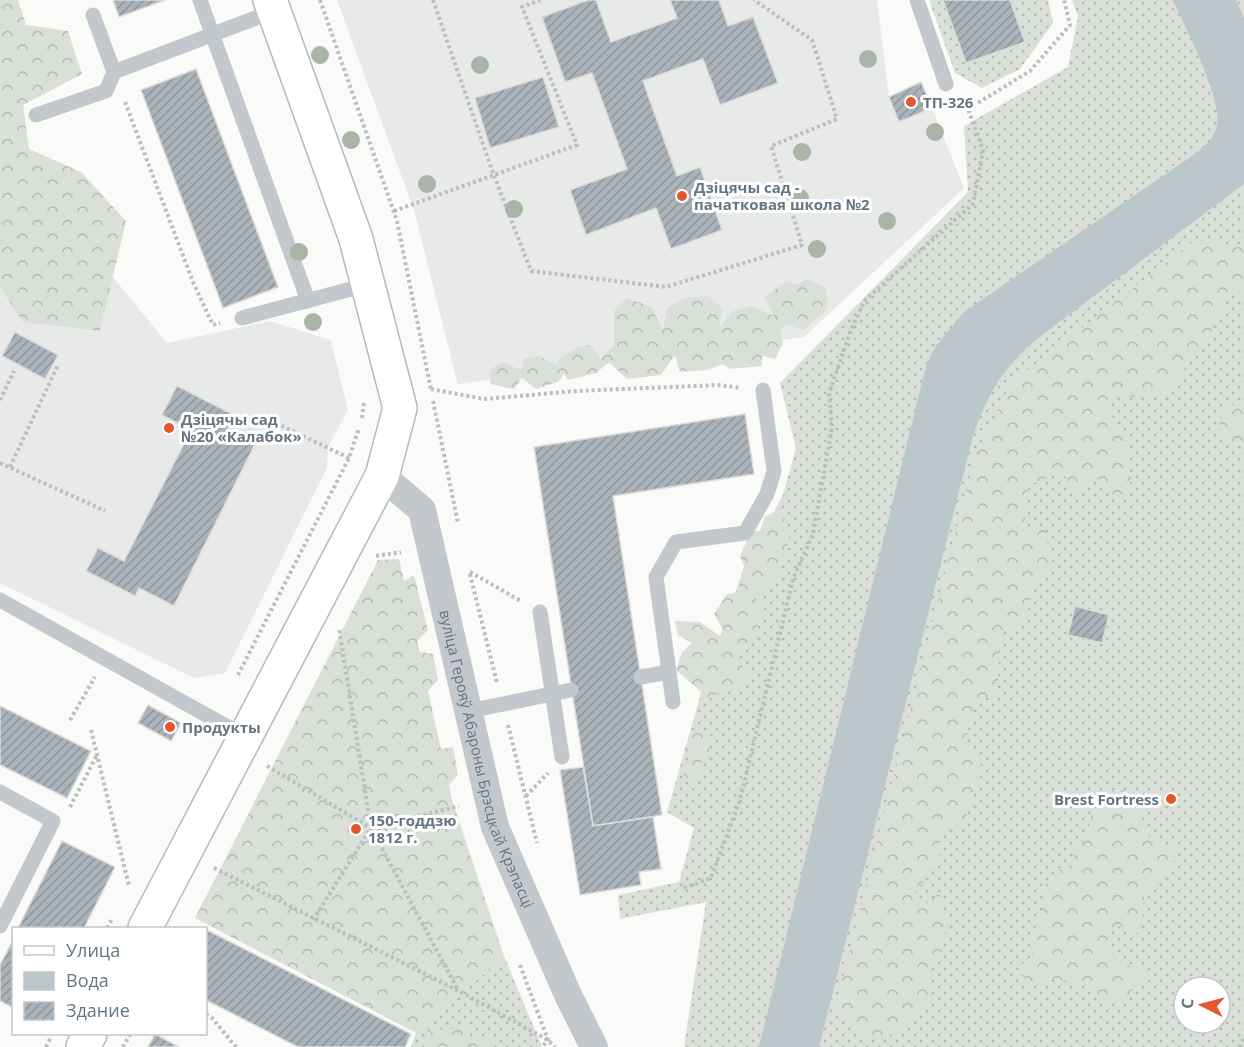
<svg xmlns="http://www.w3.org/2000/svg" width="1244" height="1047" viewBox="0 0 1244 1047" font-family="'Open Sans',sans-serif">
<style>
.built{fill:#e8e9e9}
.grass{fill:url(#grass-dots);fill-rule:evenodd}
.forest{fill:url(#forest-crowns)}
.water{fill:#bbc7cb}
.building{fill:url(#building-hatch);stroke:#dcdcda;stroke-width:1.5}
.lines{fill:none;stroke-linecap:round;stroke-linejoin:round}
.secondary-casing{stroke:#b3babf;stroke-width:36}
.path{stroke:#bbbfc2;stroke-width:4;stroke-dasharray:3 3;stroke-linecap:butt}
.lane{stroke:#c3c8cc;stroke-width:15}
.street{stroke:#c3c8cc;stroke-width:28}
.secondary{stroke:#fff;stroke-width:33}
.tree{fill:#aab4a7}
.poi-dot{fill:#e4572e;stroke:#fff;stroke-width:2}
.labels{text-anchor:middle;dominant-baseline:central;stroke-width:6;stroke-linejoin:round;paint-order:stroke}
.poi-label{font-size:15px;font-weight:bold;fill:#657683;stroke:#fff;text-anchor:start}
.street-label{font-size:15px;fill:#657683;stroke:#fff}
</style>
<defs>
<pattern id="grass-dots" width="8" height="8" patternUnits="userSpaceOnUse" patternTransform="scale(1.5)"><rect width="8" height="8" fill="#dadfd7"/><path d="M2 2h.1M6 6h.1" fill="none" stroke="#b4b9b4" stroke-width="1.8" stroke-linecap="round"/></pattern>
<pattern id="forest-crowns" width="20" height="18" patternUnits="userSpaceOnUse" patternTransform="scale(1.5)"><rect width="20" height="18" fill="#dadfd7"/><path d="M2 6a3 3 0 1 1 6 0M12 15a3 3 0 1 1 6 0" fill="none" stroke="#b4b9b4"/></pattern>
<pattern id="building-hatch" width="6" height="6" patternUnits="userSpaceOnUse" patternTransform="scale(1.5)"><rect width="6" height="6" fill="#aab3b9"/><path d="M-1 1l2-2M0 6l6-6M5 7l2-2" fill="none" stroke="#8e969c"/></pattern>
</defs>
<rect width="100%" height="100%" fill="#fafaf8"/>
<g class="built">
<path d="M337,0H877L889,97L899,121L932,108L964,188L804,337L458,384L415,213Z"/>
<path d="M0,152L36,183L167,343L270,321L331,340L348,410L328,447L327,468L225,673L194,678L0,583Z"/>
</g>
<g class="grass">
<path d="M929,0H1048L1053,23L1020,69L982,88L955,73Z"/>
<path d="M1072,0H1244V1047H684L706,902L620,919L618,895L679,882L694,828L667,812L702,690L744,567L783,495L796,448L780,383L968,192L964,126L1068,67L1078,16ZM1184,987H1220V1023H1184Z"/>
<path d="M504,956L542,1047H411L416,1033Z"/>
</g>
<g class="forest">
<path d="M0,0H18L26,25L68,31L82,74L23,105L29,149L81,172L126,221L100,331L23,322L0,287Z"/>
<path d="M1196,239H1223L1222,250L1238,247L1244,240V289L1228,297L1206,342L1166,393L1139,397L1117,396L1108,410L1125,434L1131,479L1123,498L1104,490L1099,479L1075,492L1062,472L1029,485L1024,528H1045L1051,564L1032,594L1023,622L1003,632L999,652L998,691L974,706L966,739L981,764L973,799L963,826L949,825L940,841L939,864L911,896L925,904L939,893L947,924L942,952L930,968L931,1002L896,1034L864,1038L835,1009L974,459L1011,383Z"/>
<path d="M807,279L826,288L827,309L804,330L787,325L780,330L783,343L775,359L762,356V366L730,369L723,364L707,370L680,372L675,355L661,375L627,379L609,362L596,373L568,380L564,374L558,382L536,389L522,378L514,389L491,384L489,371L501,362L521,370L524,359L538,356L558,365L559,358L578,347L590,345L601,359L614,345V311L627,298L651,307L663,330L667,309L684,298L709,296L722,308L719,329L731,312L751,306L774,316L764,297L787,281L797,285Z"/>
<path d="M1244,400V445L1226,443L1219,426L1222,410Z"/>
<path d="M781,508L786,509L783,525L790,535L776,579L754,596L764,607L753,637L739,650L738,659L751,679L734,694L724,689L709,699L676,670L682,652L692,643L678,635L675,621L700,622L720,636L725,633L714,614L727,594L739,593L747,573L740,556L751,531H760L765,517Z"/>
<path d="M399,559L404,581L414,575L428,630L417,641L420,652L433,654L438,680L428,691L441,749L453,747L458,775L449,785L452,800L504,956L416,1033L195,918L378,560Z"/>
<path d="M693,732L711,734L709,755L700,764L703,773L693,789L682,771L690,758L684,750Z"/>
<path d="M1124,790L1122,812H1142L1145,835L1180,851L1155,889L1144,895L1142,935L1117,926L1108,937L1115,961L1149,972L1124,1000L1105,1003L1084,984L1055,979L1028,987L1019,967L1032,956V936L1043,909L1042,889L1058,869L1071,871L1075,847L1088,840L1090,818L1106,792Z"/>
<path d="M464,1025L471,1037L489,1039L494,1047H424L429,1028L448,1030Z"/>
</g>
<path class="water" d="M1173,0H1236L1244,18V184L1038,338C1003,367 988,393 973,436L819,1047H759L926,366L936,346L964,312L1195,154C1205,146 1215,138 1217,125C1222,97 1185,28 1173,0Z"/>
<g class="building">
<path d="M113,0H165L119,17Z"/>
<path d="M588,0H596L611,42L677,18L670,0H719L728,26L753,17L778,83L720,105L703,59L643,81L677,176L700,167L722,230L671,249L656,208L586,235L570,190L627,169L592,73L565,82L542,17Z"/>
<path d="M943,0H1010L1025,42L966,63Z"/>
<path d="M196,69L278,287L223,308L141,90Z"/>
<path d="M543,77L559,127L490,148L475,98Z"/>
<path d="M921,82L932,108L899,122L889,97Z"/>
<path d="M15,332L58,355L45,379L2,356Z"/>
<path d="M177,386L234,415L228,428L256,442L174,606L139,588L135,596L86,571L98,548L124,561L191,430L162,415Z"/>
<path d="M745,414L754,474L613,496L662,815L593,826L534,447Z"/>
<path d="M1075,606L1109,615L1102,643L1068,635Z"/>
<path d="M148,705L181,723L171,741L138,723Z"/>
<path d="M0,706L91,751L67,798L0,765Z"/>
<path d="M583,767L593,826L653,817L661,869L639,872L641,885L580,895L560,770Z"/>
<path d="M62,841L115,867L84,928H18Z"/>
<path d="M207,930L411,1034L405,1047H298L206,1000Z"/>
<path d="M14,938V1008L0,1001V965Z"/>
<path d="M155,1034L179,1047H148Z"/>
</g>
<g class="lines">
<defs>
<g id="secondary">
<path d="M145,928L382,476L400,408L356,239L270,0"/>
<path d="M83,1047L90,1034"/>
</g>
</defs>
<use href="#secondary" class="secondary-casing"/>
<g class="path">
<path d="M320,0L397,221L431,390"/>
<path d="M433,0L493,173L531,271L666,287L802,245L771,146L837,119L812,40L754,0"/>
<path d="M960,100L968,109L1030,71L1070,25L1064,0"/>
<path d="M125,102L193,282L213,325L220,323"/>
<path d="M394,211L577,145L522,7L540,0"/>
<path d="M431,389L484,399L577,391L718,385L741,388"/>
<path d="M0,400L14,371"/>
<path d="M433,401L458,523"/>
<path d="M362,418L364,402"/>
<path d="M276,423L349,458"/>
<path d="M0,463L105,511"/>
<path d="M10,467L58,365"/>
<path d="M376,556L401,552"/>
<path d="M470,572L521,601"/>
<path d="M470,574L497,683"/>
<path d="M238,675L349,458L359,428"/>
<path d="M70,720L95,677"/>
<path d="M508,725L537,843"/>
<path d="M91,730L129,886"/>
<path d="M267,766L371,828L458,990"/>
<path d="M526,796L548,773"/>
<path d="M70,807L97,755"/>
<path d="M371,828L459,806"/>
<path d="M214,868L459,991L548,1040L555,1047"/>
<path d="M684,888L711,878L740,800L793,579L813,534L832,427L829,393L851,330L865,300L973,204L983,150L968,109"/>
<path d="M313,920L371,828L339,628"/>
<path d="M107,928L112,919"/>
<path d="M520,965L548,1040L542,1047"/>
<path d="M206,1014L212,1018L236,1047"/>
<path d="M46,1047L51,1037"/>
<path d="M123,1047L130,1034"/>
<path d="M1240,1047L1244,1037"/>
</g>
<g class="lane">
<path d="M200,0L308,301"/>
<path d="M917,0L946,84"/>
<path d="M93,15L114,72"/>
<path d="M36,115L106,91L114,72L274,11"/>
<path d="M242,318L370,284"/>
<path d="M0,600L244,736"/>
<path d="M540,612L562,757"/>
<path d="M641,677L669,672"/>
<path d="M673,702L656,577L676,542L745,533L767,494L774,471L763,390"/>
<path d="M469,711L571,690"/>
<path d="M0,792L53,821L0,926"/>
</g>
<path class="street" id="s1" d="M382,476L422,510L495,827L568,995L594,1047"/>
<use href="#secondary" class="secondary"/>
</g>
<g class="tree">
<circle cx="320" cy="55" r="9"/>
<circle cx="868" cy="59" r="9"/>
<circle cx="480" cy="65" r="9"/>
<circle cx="935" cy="132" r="9"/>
<circle cx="351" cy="140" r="9"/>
<circle cx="802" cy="152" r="9"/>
<circle cx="427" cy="184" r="9"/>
<circle cx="800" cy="198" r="9"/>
<circle cx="514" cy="209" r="9"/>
<circle cx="887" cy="221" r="9"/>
<circle cx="817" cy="249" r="9"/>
<circle cx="299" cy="252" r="9"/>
<circle cx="313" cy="322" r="9"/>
</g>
<g class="poi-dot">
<circle cx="911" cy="102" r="6"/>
<circle cx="682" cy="196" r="6"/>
<circle cx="169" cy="428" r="6"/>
<circle cx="170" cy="727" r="6"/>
<circle cx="1171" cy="799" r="6"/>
<circle cx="356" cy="829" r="6"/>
</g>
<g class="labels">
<g class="poi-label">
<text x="923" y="102">ТП-326</text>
<text x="694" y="187">Дзіцячы сад -<tspan x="694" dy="17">пачатковая школа №2</tspan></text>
<text x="181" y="419">Дзіцячы сад<tspan x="181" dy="17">№20 «Калабок»</tspan></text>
<text x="182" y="727">Продукты</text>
<text x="1159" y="799" text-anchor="end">Brest Fortress</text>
<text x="368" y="820">150-годдзю<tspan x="368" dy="17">1812 г.</tspan></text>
</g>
<g class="street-label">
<text stroke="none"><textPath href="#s1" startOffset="310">вуліца Герояў Абароны Брэсцкай Крэпасці</textPath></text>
</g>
</g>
<rect x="12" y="927" width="195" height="108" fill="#ffffff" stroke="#c1c8cd" stroke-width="1.5"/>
<rect x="24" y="946" width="30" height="9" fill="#ffffff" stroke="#c1c8cd" stroke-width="1.5"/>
<text x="66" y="957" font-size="18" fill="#657683">Улица</text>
<rect x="24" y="972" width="30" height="18" fill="#bbc7cb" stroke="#c1c8cd" stroke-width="1.5"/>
<text x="66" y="987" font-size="18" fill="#657683">Вода</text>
<rect x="24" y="1002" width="30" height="18" fill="url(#building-hatch)" stroke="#c1c8cd" stroke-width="1.5"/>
<text x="66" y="1017" font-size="18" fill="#657683">Здание</text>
<g transform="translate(1202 1005) rotate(276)"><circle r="28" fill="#ffffff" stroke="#c1c8cd" stroke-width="1.5"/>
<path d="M0-4.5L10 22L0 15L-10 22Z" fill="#e4572e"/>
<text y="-9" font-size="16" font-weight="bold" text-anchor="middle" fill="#657683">С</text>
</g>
</svg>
